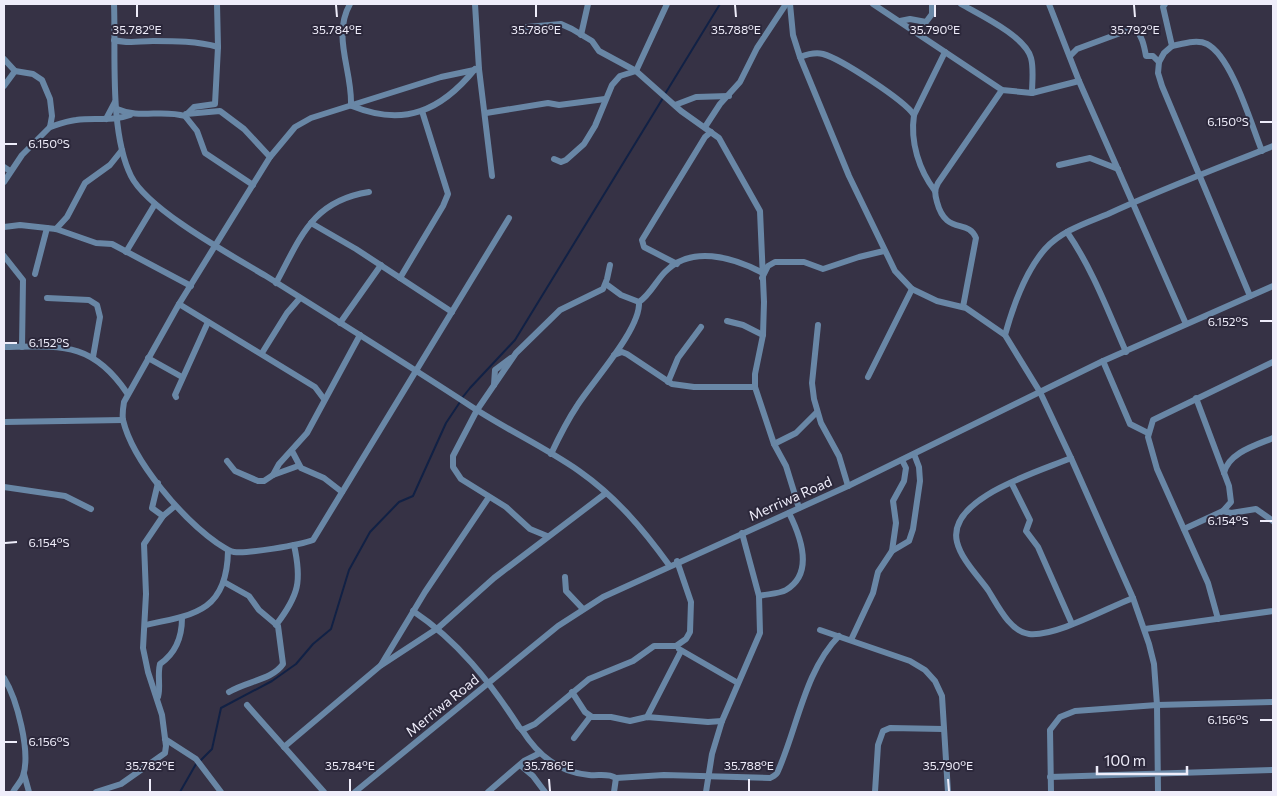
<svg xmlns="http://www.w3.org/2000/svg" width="1277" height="796" viewBox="0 0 1277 796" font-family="Commissioner,sans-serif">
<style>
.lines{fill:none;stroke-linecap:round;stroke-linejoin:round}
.stream{stroke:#112145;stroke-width:2}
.minor{stroke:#6987a6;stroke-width:6}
.ticks{fill:none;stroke:#efedfa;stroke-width:2}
.labels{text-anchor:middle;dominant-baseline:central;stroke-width:4;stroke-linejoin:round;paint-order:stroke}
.street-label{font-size:14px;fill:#efedfa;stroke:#2c283b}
.ticks-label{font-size:12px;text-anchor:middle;fill:#efedfa;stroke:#2c283b;stroke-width:4;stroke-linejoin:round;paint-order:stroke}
</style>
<rect width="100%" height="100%" fill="#363245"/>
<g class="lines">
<g class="stream">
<path d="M665,94L720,4"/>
<path d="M462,398L470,388L515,340L663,98"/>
<path d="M200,761L212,749L221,708L272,681L296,664L313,644L331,629L349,570L370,532L399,502L413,496L446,423L460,402"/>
<path d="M180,792L196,764"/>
</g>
<g class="minor">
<path d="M114,4C116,52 109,132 131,176C148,210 231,255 266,276C333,318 400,360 466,403C503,428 543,446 579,471C616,497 643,529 669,565"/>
<path d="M217,4L218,47"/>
<path d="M350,4C332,36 352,70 351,104"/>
<path d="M475,4L479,69L492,176"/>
<path d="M790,4L793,35L800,57L849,176L895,271L912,289L937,301L966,308L1005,335L1040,392L1071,458L1133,598L1149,644L1154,664L1157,705L1158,792"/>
<path d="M873,4L1002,90L1032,93L1079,81"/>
<path d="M961,4C980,15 1025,36 1031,58C1034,69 1032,82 1032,93"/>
<path d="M1049,4L1079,81L1186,324"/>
<path d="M1165,4L1163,7L1172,46L1164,53L1159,62L1158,73L1162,86L1250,296"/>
<path d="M900,21L910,19L926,22L932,14V4"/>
<path d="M527,27L561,24L572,29L592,41L599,51L636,71L681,111L719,138L724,147L760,211L764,302L763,335L755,374V387L774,444L786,466L799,508"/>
<path d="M581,35L588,4"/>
<path d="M114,40C128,44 139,41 153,41C175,41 197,41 218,47C217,67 216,85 215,104L194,107L185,116"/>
<path d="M1172,46C1182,44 1197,39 1207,44C1232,57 1251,124 1262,151"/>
<path d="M1070,56L1077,49L1134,28C1142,35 1144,45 1146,56H1153L1159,62"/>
<path d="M800,57C808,54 815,52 823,54C841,59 904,100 914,115"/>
<path d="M4,59L15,71L33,74L42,80L50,99L52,116L50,127L22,155L4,182"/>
<path d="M479,69L441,77L311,118L295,127L270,157L179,304L124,402C123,408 122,414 123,420C133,462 183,519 217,543C222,546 228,551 234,552C247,554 300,545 313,540L509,218"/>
<path d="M4,86L15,71"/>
<path d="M675,105L696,97L729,96"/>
<path d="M352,106C404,127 441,111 475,69"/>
<path d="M117,109C139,119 162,109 185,116L197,131L205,153L253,185"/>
<path d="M486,113L548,103L559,105L605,99"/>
<path d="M186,114L220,111L244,129L270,157"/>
<path d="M106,119L115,102"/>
<path d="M50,127C59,124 67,121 76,120C97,117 111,122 130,115"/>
<path d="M705,127L720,104L740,82L757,48L786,4"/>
<path d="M554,159L561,162L566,160L584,144L595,126L612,85L620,76L636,71L667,4"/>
<path d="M1059,165L1090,158L1118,169"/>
<path d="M4,167L10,171"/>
<path d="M935,191C919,170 910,142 914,115L945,52"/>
<path d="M311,223L356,249L452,312"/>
<path d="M4,227L20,225L56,229L96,243L112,244L191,286"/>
<path d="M56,229L67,217L85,183L110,165L122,150"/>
<path d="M1067,232C1092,268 1108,311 1126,352"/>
<path d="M126,252L155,204"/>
<path d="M4,256L23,280L22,347"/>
<path d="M677,264L644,247L642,240L705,137L711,132"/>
<path d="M35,274L47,228"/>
<path d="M400,278L443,206L448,194L422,111"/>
<path d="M762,278L768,266L775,262H804L823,269L859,257L884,251"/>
<path d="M276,283C301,237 312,201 369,192"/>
<path d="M606,284L621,295L639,302C650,295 656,281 665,272C691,245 732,257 761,272"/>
<path d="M47,298L89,300L97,305L100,317L93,357"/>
<path d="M179,304L315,387L324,399"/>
<path d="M963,307L976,238C968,218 946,236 937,202C935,195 934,190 938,183L1002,90"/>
<path d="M727,321L743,325L763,335"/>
<path d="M340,323L381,265"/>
<path d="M818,325L812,383L814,399L821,423L839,456L848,486"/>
<path d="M1005,335C1013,306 1025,272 1045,249C1061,231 1086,223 1108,214C1162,189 1218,168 1273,146"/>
<path d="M4,347C60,346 92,341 127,393"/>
<path d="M262,353L287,313L300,298"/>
<path d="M614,355L622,352L627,354L672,384L694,387H755"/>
<path d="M148,358L182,377"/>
<path d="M1103,361L1130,424L1148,433"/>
<path d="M868,377L912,289"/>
<path d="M668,382L678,358L701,327"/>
<path d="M494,385L495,370L511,358"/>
<path d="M176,397L175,395L208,322"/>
<path d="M4,422L123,420"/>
<path d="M774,444L796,433L817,412"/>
<path d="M292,451L301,468L324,478L342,492"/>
<path d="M551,454C559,437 567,421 577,406C592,382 641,329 639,302"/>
<path d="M1071,458C1041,471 946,498 957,542C961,559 978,576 988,590C997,604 1010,632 1029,634C1055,637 1107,608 1133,598"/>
<path d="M227,461L235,471L258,481H264L273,475L279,464L307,433L360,335"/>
<path d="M1224,473C1228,453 1256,445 1273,438"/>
<path d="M273,475L298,466"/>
<path d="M158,483L152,508L163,516"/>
<path d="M1012,484L1030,520L1026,531L1038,547L1072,624"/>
<path d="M4,487L65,496L91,509"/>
<path d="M1223,511L1231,513L1256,509L1273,521"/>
<path d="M1184,529L1223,511L1231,502L1229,486L1196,398"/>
<path d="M547,536L530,529L506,507L461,479L453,467V456L477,410L516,353L560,310L603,289L607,279L610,265"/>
<path d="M892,551L909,541L913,529L920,481L919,467L914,454"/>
<path d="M565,577L566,591L583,609"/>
<path d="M224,582L249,596L259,610L278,626L283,664C272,680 247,681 229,692"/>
<path d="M759,596C767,594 779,594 786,590C815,573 800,535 789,513"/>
<path d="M413,611C458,641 490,682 519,727L522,730L535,724L589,679L633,661L654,646H676L686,639L690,632L691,602L677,561"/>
<path d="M1218,619L1208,583L1157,469L1148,437L1153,420L1273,362"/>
<path d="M145,625C195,615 227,611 228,551"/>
<path d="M276,625C299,595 302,581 294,545"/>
<path d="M1145,629L1273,611"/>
<path d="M820,630L910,661L925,670L935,681L942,696L948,792"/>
<path d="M851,640L873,593L878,572L892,551L896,523L893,501L904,481L906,468L902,460"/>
<path d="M679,649L738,683"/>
<path d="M381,665L425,592L489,497"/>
<path d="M4,678C17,699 31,752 23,776C21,782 16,786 13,792"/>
<path d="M572,692L585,712L592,717H611L630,721L647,717L708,722L722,721"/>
<path d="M158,697C161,686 157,676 160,664C176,653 182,637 182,618"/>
<path d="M247,705L324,792"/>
<path d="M647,717L681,651"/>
<path d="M522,730C538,755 558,772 589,775C599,776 608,773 616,778L664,775L770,778C774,776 777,775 778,771C797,729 805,670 839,636"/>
<path d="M574,738L590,717"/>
<path d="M165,739L196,759L221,792"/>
<path d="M284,747L380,666L438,628L494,578L606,493"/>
<path d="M520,765L533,776L545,792"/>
<path d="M24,774L29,792"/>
<path d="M1050,777L1273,770"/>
<path d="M96,792L121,784L165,753L166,746L162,715L148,672L143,648L146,594L144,544L163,516L175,506"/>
<path d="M355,792L558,626L603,597L848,486L1103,361L1273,286"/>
<path d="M488,792L524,761L540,753"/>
<path d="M614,792L616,778"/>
<path d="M706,792L712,754L722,721L760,633L759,596L742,533"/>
<path d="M875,792L878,745L883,731L890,728L943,729"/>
<path d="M1051,792L1050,730L1060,717L1075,711L1157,705L1273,702"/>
</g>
</g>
<path class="ticks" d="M137,5V17M336,5L337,17M536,5V17M735,5L736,17M935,5V17M1134,5L1135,17M1260,122H1272M5,144H17M1260,321H1272M5,343H17M1260,521H1272M5,543L17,542M1260,720H1272M5,742H17M150,779V791M350,779V791M549,779L550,791M749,779V791M948,779L949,791"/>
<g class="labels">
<g class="street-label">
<text transform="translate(790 498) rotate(-24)">Merriwa Road</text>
<text transform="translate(442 705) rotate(-39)">Merriwa Road</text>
</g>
</g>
<g class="ticks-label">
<text x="137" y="34">35.782°E</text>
<text x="337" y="34">35.784°E</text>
<text x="536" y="34">35.786°E</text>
<text x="736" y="34">35.788°E</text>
<text x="935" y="34">35.790°E</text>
<text x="1135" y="34">35.792°E</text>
<text x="1228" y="126">6.150°S</text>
<text x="49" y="148">6.150°S</text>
<text x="1228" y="326">6.152°S</text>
<text x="49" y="347">6.152°S</text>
<text x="1228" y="525">6.154°S</text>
<text x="49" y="547">6.154°S</text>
<text x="1228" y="724">6.156°S</text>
<text x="49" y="746">6.156°S</text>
<text x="150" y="770">35.782°E</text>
<text x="350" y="770">35.784°E</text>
<text x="549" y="770">35.786°E</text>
<text x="749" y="770">35.788°E</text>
<text x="948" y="770">35.790°E</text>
</g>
<rect width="1277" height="796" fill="none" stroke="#efedfa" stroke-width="10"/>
<path d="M1097 766v8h90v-8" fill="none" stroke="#efedfa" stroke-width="2.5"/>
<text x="1104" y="766" font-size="15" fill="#efedfa" stroke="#2c283b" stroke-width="4" paint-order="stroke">100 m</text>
</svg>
